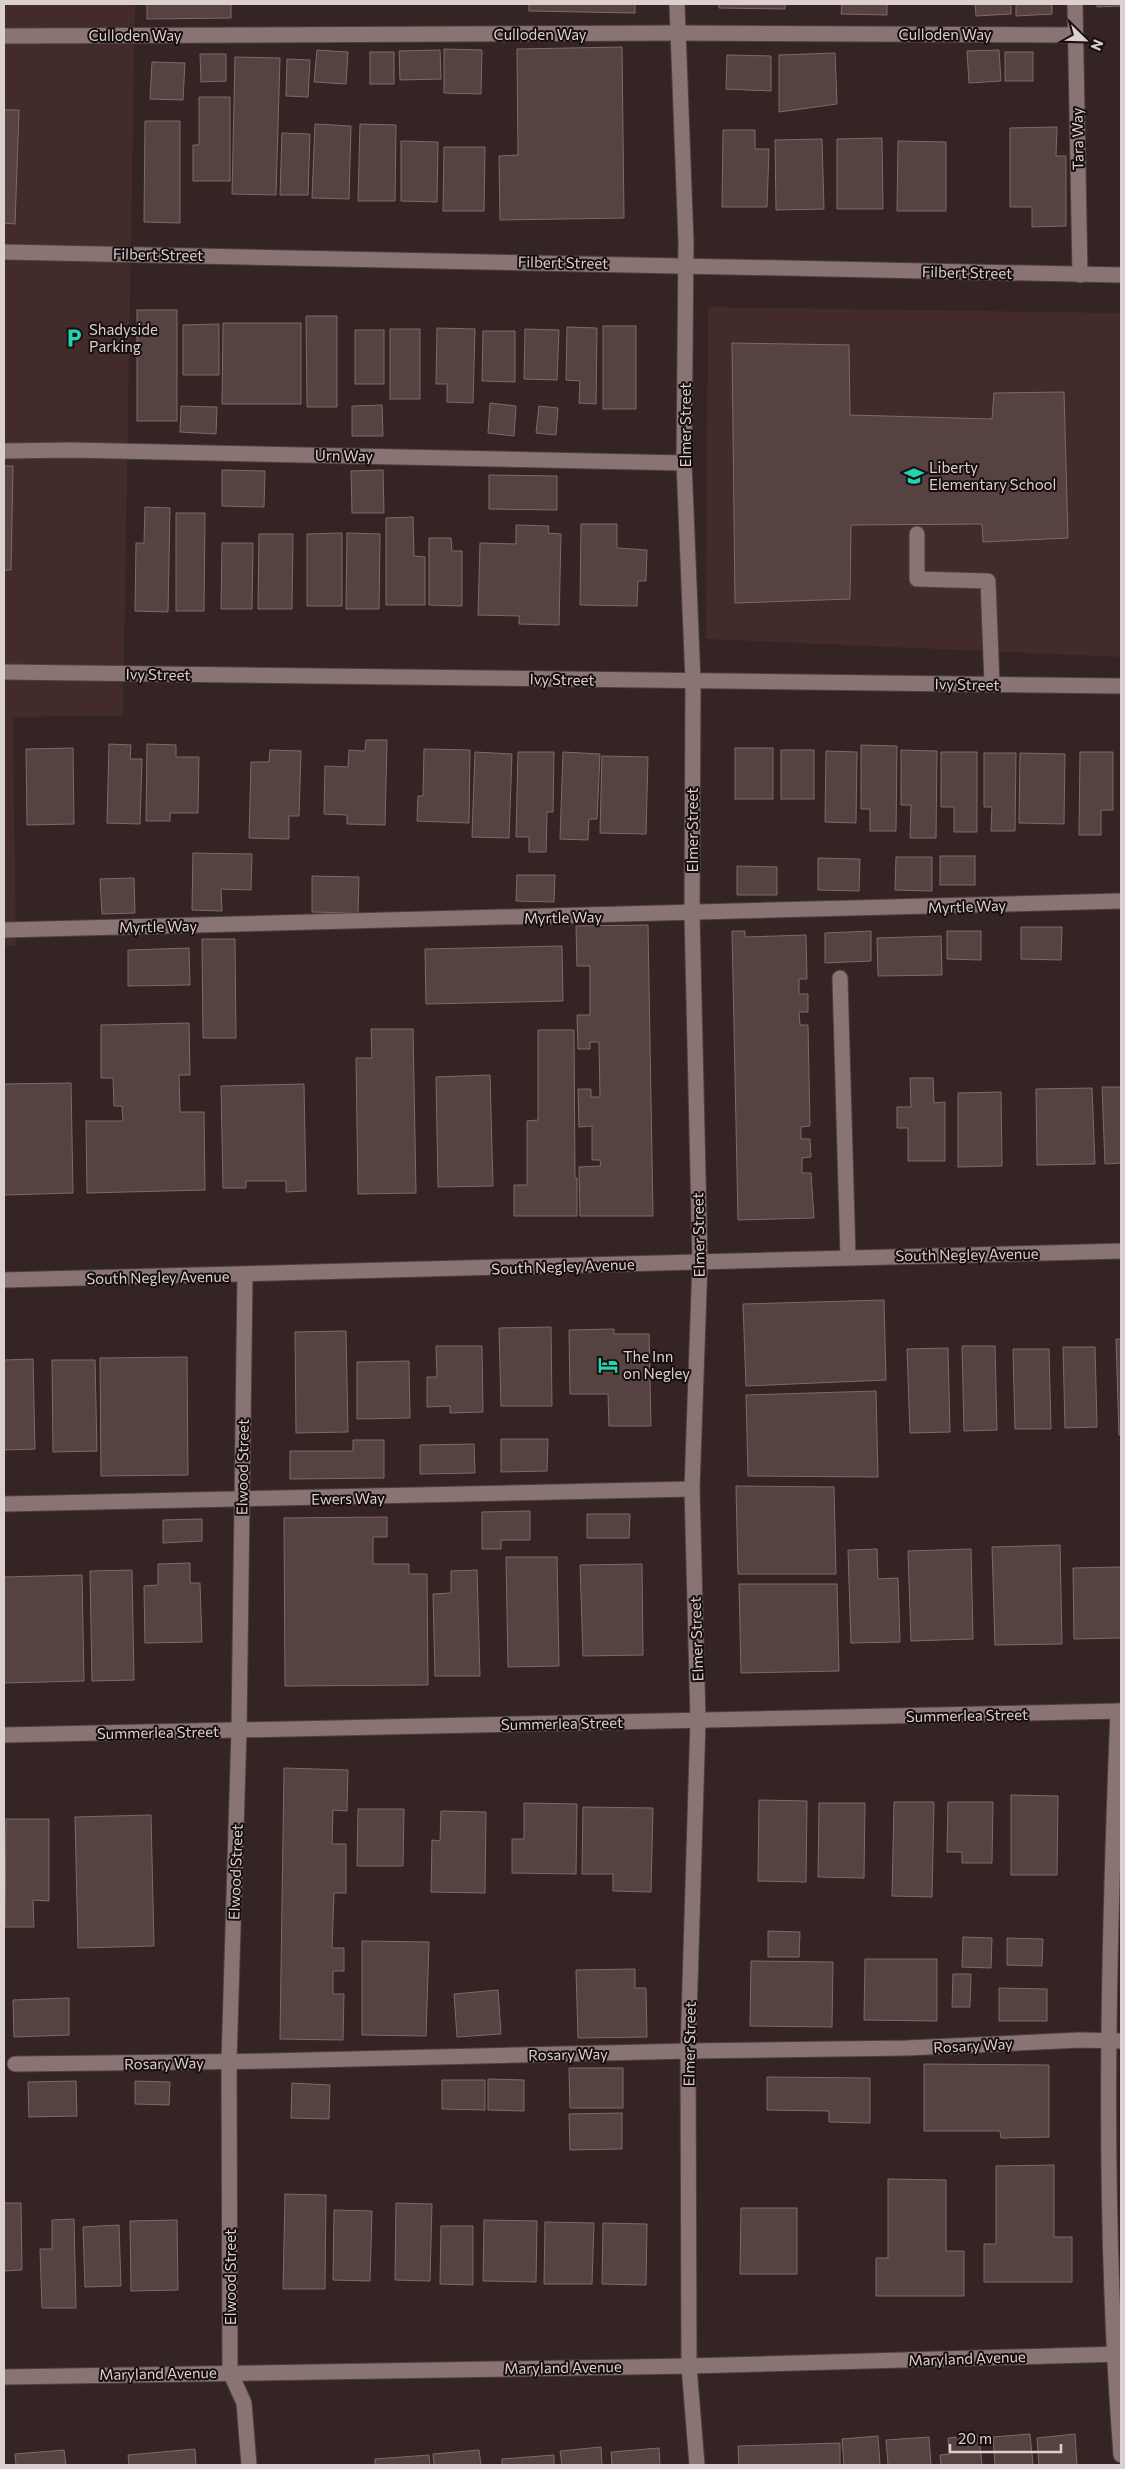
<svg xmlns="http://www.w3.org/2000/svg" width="1125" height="2469" viewBox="0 0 1125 2469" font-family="Commissioner,sans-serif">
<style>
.built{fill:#422b29}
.building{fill:#554241;stroke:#7e6a68}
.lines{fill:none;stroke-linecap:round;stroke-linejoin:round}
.minor-casing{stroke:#4d403f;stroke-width:17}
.minor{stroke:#897473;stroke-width:15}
.labels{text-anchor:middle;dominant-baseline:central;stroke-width:4;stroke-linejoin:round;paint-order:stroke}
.street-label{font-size:15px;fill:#dcd0cf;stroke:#170f0f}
.poi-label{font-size:15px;fill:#dcd0cf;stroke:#170f0f;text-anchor:start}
</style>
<rect width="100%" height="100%" fill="#342423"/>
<g class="built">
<path d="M4,4H135L123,716L13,717L16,946H4Z"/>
<path d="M708,307L1121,313V657L706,639Z"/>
</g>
<g class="building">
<path d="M147,4H231V18L147,19Z"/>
<path d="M529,4H635V13L529,11Z"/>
<path d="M719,4H785V9L719,8Z"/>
<path d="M842,4H887V15L841,14Z"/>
<path d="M975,4H1011V14L976,16Z"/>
<path d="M1016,4H1052V14L1016,16Z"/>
<path d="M1097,4H1121V6L1097,7Z"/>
<path d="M622,47L624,218L500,220L499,156L518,155L517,49Z"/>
<path d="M444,49L482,50L481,94L444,93Z"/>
<path d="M317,50L348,52L346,84L314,82Z"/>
<path d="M440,50L441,79L400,80L399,51Z"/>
<path d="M999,50L1001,81L969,83L967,51Z"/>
<rect x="370" y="52" width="24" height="32"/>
<rect x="1005" y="52" width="28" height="29"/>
<path d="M835,53L837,104L779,112V55Z"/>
<path d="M200,54H226V81L201,82Z"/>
<path d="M727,55L771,56V91L726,89Z"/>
<path d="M235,57L280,58L276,195L232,194Z"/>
<path d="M287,59L310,60L308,97L286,96Z"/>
<path d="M152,62L185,63L183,100L150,99Z"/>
<path d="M199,97H230V181H193V145H199Z"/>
<path d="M4,110H19L15,224L4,223Z"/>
<path d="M145,121H180V223L144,222Z"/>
<path d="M315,124L351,126L349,199L312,198Z"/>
<path d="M360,124L396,125L395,201H358Z"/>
<path d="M1057,127L1056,156H1066V226L1032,227V207H1010V128Z"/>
<path d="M723,130H755V149H769L767,207H722Z"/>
<path d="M282,133L310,134L308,195H280Z"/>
<path d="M882,138L883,209H837V139Z"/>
<path d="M822,139L824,209L776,210L775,140Z"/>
<path d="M401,141L438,142L437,202L401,201Z"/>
<path d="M898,141L946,142V211H897Z"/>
<path d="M444,147H485L484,211H443Z"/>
<rect x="137" y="310" width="40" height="111"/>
<path d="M306,316H337V407H307Z"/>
<path d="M223,323H301V404H222Z"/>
<path d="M219,324V375H183V325Z"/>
<rect x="603" y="326" width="33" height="83"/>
<path d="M567,327L597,328L596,404L579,403L580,381L566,380Z"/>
<path d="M437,328L475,329L473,403L447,402V384H436Z"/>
<rect x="390" y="329" width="30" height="70"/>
<path d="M525,329L559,330L557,380L524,379Z"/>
<rect x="355" y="330" width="29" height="54"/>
<path d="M483,331H515V382L482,381Z"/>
<path d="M732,343L849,345L850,415L992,419L994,393L1064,392L1068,538L983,542L982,524L851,525L850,599L735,603Z"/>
<path d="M490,403L516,406L514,436L488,433Z"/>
<path d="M382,405L383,436H352V406Z"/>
<path d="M181,406L217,407L216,434L180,432Z"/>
<path d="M539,406L558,408L556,435L536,433Z"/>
<path d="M4,466H13L11,570H4Z"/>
<path d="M222,470L265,471L264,507L222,506Z"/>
<path d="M383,470L384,513H352L351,471Z"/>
<path d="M489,475L557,476V510L489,509Z"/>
<path d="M145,507L170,508L168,612L135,611L136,543H144Z"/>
<path d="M176,513H205L204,611H176Z"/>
<path d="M413,517L414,556L425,557V605H386V518Z"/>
<path d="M581,524H617V548L647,550L646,581H638L637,606L580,605Z"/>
<path d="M516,525L549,526L548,533L561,534L559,625L519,624V616L478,615L480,543L516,544Z"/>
<path d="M342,533V606H307V534Z"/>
<path d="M347,533L380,534L379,609H346Z"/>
<path d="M259,534H293L292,609H258Z"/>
<path d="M429,538H451L452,551H462V606L429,605Z"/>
<path d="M222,543H253L252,609H221Z"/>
<path d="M366,740H387L385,825L347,824V815L324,814L325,766L348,767L349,750L365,751Z"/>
<path d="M109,744L131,745L130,759H142L140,824L107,823Z"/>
<path d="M147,744L176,745V757H199L198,813H170V821H146Z"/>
<path d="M861,745L897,746L896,831H870V809H861Z"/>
<path d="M73,748L74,824L27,825L26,749Z"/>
<rect x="735" y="748" width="38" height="51"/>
<path d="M424,749L470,750L469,823L417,821L418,796H423Z"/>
<path d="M270,750L301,751L299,816H289V839L249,838L251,762H269Z"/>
<rect x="781" y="750" width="33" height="49"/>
<path d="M901,750L937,751L936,838H910L911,805H901Z"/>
<path d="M826,751L857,752L856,823L825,822Z"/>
<path d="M475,752L512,754L509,838L472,837Z"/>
<path d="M518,752H554L553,812H547L546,852H529V837H516Z"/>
<path d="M563,752L600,754L597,819H589L588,840L560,839Z"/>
<path d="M941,752H977V832H954V807H941Z"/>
<path d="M1080,752H1113V810H1101V835H1079Z"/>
<path d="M984,753H1016L1015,831H991L992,807H984Z"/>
<path d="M1020,753L1065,754L1064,824L1019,823Z"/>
<path d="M602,756L648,757L646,834L600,833Z"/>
<path d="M193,853L252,854L251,890L221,889L222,911L192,910Z"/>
<rect x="940" y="856" width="35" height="29"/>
<path d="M896,857H932V891L895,890Z"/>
<path d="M818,858L860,859L859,891L818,890Z"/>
<path d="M737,866L777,867V895H737Z"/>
<path d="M517,875H555L554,902L516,901Z"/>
<path d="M312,876L359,877L358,913L312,912Z"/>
<path d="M134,878L135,913L102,914L100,879Z"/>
<path d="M648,925L653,1216H580L579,1167L601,1166L600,1160H592V1126L579,1127L578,1089H591V1097H600L599,1042H590V1049H578L577,1015H590V966H577L576,926Z"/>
<path d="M1021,927H1062L1061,960L1021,959Z"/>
<path d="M732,931H745V937L806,935L807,979H799V994H808V1012H799L800,1025H808L810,1126L801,1127V1139H810L811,1157L802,1158V1173H811L814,1218L738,1220Z"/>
<path d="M871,931V961L825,963V933Z"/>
<path d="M947,931H981V960L947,959Z"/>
<path d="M941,936L942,975L878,976L877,938Z"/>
<path d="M202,939H235L236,1038H203Z"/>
<path d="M562,946L563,1001L426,1004L425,949Z"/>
<path d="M189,948L190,985L128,986V950Z"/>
<path d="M189,1023L190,1075H179L180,1112H204L205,1190L87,1193L86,1121H123L122,1106H114L113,1078H101V1025Z"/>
<path d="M371,1029H413L416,1193L358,1194L356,1058H372Z"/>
<path d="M538,1030H574L575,1178H577V1216H514V1185H527V1121L538,1120Z"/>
<path d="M490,1075L493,1186L438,1187L436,1077Z"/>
<path d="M910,1078H933L934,1103L945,1102V1161H908V1128H897V1107H911Z"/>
<path d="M71,1083L73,1193L4,1195V1084Z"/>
<path d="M304,1084L306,1191L286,1192V1181H246V1188H223L221,1086Z"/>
<path d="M1102,1087H1121V1163L1105,1164Z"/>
<path d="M1092,1088L1095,1164L1037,1165L1036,1089Z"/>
<path d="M1001,1092L1002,1166L958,1167V1093Z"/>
<path d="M884,1300L886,1380L746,1386L743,1304Z"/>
<path d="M551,1327L552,1406H501L499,1328Z"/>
<path d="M614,1329V1334H649L651,1426H609L608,1394H570L569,1330Z"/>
<path d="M346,1331L348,1432L296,1433L295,1332Z"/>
<path d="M1116,1339H1121V1435H1119Z"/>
<path d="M436,1346H482L483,1412L450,1413V1406L427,1407V1377H437Z"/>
<path d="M962,1346H995L997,1430L964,1431Z"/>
<path d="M1063,1347H1095L1097,1427L1065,1428Z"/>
<path d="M948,1348L950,1432L910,1433L907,1349Z"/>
<path d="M1013,1349H1049L1051,1429H1015Z"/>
<path d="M187,1357L188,1475L101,1476L100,1358Z"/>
<path d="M33,1359L35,1449L4,1450V1360Z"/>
<path d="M52,1360H95L97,1451L53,1452Z"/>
<path d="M409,1361L410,1418L357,1419V1362Z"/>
<path d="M876,1391L878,1477L748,1476L746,1395Z"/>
<path d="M501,1439H548L547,1471L501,1472Z"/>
<path d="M353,1440H384V1478L290,1479V1451H353Z"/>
<path d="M474,1444L475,1473L420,1474V1445Z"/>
<path d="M736,1486L834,1487L836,1574H738Z"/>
<path d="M530,1511V1540H501V1549H482V1512Z"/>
<path d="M587,1514H630L629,1538H587Z"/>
<path d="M387,1517V1537H373V1564H409V1574H427L428,1685L285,1686L284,1518Z"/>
<path d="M202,1519V1541L163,1543V1520Z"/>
<path d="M1060,1545L1062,1644L995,1645L992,1547Z"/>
<path d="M877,1549L878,1579L898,1578L900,1642L851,1643L848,1550Z"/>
<path d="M971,1549L973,1639L911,1641L908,1551Z"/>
<path d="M506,1557H557L559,1666L508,1667Z"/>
<path d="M190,1563V1583H200L202,1642L145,1643L144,1586L158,1585V1564Z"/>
<path d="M642,1564L643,1655L583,1656L580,1565Z"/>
<path d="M1121,1567V1638L1074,1639L1073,1568Z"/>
<path d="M132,1570L134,1680L92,1681L90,1571Z"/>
<path d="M477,1570L480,1676H435L433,1594L451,1593V1571Z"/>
<path d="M82,1575L84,1681L4,1683V1577Z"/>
<path d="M739,1584H837L839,1671L741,1673Z"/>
<path d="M284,1768L348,1770L347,1811L333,1810L332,1844H346V1893H334L332,1948H344V1971H333V1994H344L343,2040L280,2039Z"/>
<path d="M1011,1795L1058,1796L1057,1875H1011Z"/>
<path d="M759,1800L807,1801L806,1882L758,1881Z"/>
<path d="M894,1802H934L932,1897L892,1896Z"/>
<path d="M948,1802H993L992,1863H962V1852H947Z"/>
<path d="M524,1803L577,1804L576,1874L512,1873V1839H524Z"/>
<path d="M819,1803H865L864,1878L818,1877Z"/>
<path d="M583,1807L653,1808L651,1892L613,1891V1874H582Z"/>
<path d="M358,1809H404L403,1866H357Z"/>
<path d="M441,1811L486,1812L485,1893L431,1892L432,1840L440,1841Z"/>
<path d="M151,1815L154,1946L78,1948L75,1817Z"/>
<path d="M6,1819H49V1901L33,1900L34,1927H5Z"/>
<path d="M768,1931L800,1932L799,1957H768Z"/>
<path d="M963,1937L992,1938L991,1968L962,1967Z"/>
<path d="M1007,1938L1043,1939L1042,1966L1007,1965Z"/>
<path d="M362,1941L429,1942L426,2036L362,2035Z"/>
<path d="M865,1959H937V2021L864,2020Z"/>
<path d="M751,1961L833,1962L832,2027L750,2026Z"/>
<path d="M635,1969V1988H646L647,2037L578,2038L576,1970Z"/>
<path d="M953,1974H971L970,2007H952Z"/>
<path d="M999,1988L1047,1989V2021H999Z"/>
<path d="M498,1990L501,2034L457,2037L454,1994Z"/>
<path d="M69,1998V2035L14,2037L13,2000Z"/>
<path d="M924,2064L1049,2065V2137L1001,2138L1000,2131H924Z"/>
<path d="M569,2068H623V2108H570Z"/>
<path d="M767,2077L870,2078V2123L829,2122V2111L767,2110Z"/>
<path d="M488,2079L524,2080V2111L488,2110Z"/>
<path d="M442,2080H485V2110L442,2109Z"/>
<path d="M76,2081L77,2116L29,2117L28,2082Z"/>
<path d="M135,2081L170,2082L169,2105L135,2104Z"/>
<path d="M292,2083L330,2085L329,2119L291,2118Z"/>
<path d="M622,2113V2149L570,2150L569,2114Z"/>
<path d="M1054,2165V2237H1072V2282H984V2244H996V2166Z"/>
<path d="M888,2179L946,2180V2251H964V2296H876V2258H888Z"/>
<path d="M285,2194L326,2195L325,2289H283Z"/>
<path d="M4,2203H21L22,2270L4,2271Z"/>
<path d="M396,2203L432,2204L430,2281L395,2280Z"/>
<path d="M741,2208H797V2274H740Z"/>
<path d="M334,2210L372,2211L370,2281L333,2280Z"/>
<path d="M74,2219L76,2308H42L40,2249H52V2220Z"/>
<path d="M177,2220L178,2290L131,2291L130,2221Z"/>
<path d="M484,2220L537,2221L536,2282L483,2281Z"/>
<path d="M545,2222L594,2223L592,2284H544Z"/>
<path d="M603,2223L647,2224L646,2285L602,2284Z"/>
<path d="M119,2225L121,2286L85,2287L83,2227Z"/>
<path d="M441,2226H473V2285L440,2284Z"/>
<path d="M1030,2434L1033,2465H995L993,2437Z"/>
<path d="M1075,2434L1077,2465H1039L1037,2438Z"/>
<path d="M979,2435L982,2465H941L940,2455L949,2454L948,2438Z"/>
<path d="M878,2436L880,2465H844L842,2439Z"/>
<path d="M929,2437L931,2465H888L886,2440Z"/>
<path d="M840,2443V2465H739L738,2446Z"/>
<path d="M601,2447L602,2465H562L560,2451Z"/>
<path d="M659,2448L660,2465H612L611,2452Z"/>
<path d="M195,2449L196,2465H129L128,2455Z"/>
<path d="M64,2450L66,2465H16L15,2454Z"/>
<path d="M479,2450L481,2465H434L433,2454Z"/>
<path d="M429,2455L430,2465H375V2459Z"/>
<path d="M554,2455V2465H502V2459Z"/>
</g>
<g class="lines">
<defs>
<g id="minor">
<path d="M677,4L686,242L684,463L693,681L692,914L700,1262L692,1489L698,1720L688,2051L689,2366L697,2465"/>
<path d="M1075,4L1080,275"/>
<path d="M4,36L678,33L1076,35"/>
<path d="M4,252L1121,275"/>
<path d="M4,451L70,450L684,463"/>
<path d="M917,534V579L988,581L992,684"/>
<path d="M4,672L1121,686"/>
<path d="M4,930L1121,901"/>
<path d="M840,978L848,1257"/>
<path d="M245,1275L239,1730L229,2062L230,2372L244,2403L249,2465"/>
<path d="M4,1280L1121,1251"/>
<path d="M4,1504L692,1489"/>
<path d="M1118,1711C1108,1959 1102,2208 1121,2455"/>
<path d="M4,1735L1121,1711"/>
<path d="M15,2064L269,2061L688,2051L907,2048L1081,2040L1121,2041"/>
<path d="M4,2377L689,2366L1121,2354"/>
</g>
</defs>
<use href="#minor" class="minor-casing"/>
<use href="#minor" class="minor"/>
</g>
<defs>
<symbol id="parking-bare" viewBox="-9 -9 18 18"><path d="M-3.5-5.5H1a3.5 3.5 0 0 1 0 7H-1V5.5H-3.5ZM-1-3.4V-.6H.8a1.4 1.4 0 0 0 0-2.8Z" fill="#23d5af" stroke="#170f0f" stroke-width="2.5" paint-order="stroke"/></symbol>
<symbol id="school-bare" viewBox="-9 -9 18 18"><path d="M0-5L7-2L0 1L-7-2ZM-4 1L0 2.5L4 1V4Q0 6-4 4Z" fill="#23d5af" stroke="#170f0f" stroke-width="2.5" paint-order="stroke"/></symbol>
<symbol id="hotel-bare" viewBox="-9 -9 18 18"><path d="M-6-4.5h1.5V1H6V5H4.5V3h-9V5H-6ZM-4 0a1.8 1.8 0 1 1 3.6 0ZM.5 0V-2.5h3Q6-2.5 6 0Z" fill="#23d5af" stroke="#170f0f" stroke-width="2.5" paint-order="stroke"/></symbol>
</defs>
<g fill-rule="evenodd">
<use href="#parking-bare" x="60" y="324" width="28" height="28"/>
<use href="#school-bare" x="900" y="462" width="28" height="28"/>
<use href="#hotel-bare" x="594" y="1351" width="28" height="28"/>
</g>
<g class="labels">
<g class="street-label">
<text x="540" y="34">Culloden Way</text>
<text x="945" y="34">Culloden Way</text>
<text x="135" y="35">Culloden Way</text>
<text transform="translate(1077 139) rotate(-91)">Tara Way</text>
<text transform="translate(158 254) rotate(1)">Filbert Street</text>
<text transform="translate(563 262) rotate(1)">Filbert Street</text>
<text transform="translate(967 272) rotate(1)">Filbert Street</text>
<text transform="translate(685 425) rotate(-90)">Elmer Street</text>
<text transform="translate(344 455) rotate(1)">Urn Way</text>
<text transform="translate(158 674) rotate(1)">Ivy Street</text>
<text transform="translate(562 679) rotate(1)">Ivy Street</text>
<text transform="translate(967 684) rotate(1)">Ivy Street</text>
<text transform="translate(692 830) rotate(-90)">Elmer Street</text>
<text transform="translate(967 906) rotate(-2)">Myrtle Way</text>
<text transform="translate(563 917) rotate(-1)">Myrtle Way</text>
<text transform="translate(158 926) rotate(-1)">Myrtle Way</text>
<text transform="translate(698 1235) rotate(-91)">Elmer Street</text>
<text transform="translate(967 1254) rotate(-1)">South Negley Avenue</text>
<text transform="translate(563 1266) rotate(-2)">South Negley Avenue</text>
<text transform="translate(158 1277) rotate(-1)">South Negley Avenue</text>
<text transform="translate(242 1467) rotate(-89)">Elwood Street</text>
<text transform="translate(348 1498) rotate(-1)">Ewers Way</text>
<text transform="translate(696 1639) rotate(-92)">Elmer Street</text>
<text transform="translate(967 1715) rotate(-1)">Summerlea Street</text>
<text transform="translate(562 1723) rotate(-1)">Summerlea Street</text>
<text transform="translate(158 1732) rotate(-1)">Summerlea Street</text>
<text transform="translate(235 1872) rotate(-88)">Elwood Street</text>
<text transform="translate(689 2044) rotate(-89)">Elmer Street</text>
<text transform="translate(973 2045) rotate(-3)">Rosary Way</text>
<text transform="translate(568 2054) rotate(-1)">Rosary Way</text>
<text transform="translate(164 2063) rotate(-1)">Rosary Way</text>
<text transform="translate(230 2277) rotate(-90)">Elwood Street</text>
<text transform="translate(967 2358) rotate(-2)">Maryland Avenue</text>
<text transform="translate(563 2367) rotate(-1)">Maryland Avenue</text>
<text transform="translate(158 2373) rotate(-1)">Maryland Avenue</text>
</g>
<g class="poi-label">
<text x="89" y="329">Shadyside<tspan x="89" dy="17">Parking</tspan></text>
<text x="929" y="467">Liberty<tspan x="929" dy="17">Elementary School</tspan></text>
<text x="623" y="1356">The Inn<tspan x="623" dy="17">on Negley</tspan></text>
</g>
</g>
<rect width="1125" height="2469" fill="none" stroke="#dcd0cf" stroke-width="10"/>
<g transform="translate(1085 40) rotate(113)" stroke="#170f0f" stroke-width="4" paint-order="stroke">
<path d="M0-4L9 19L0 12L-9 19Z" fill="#dcd0cf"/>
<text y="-8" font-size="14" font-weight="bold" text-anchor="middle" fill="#dcd0cf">N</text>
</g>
<path d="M950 2444v8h111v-8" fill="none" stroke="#dcd0cf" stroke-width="2.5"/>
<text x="958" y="2444" font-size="15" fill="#dcd0cf" stroke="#170f0f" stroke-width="4" paint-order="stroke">20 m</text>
</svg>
